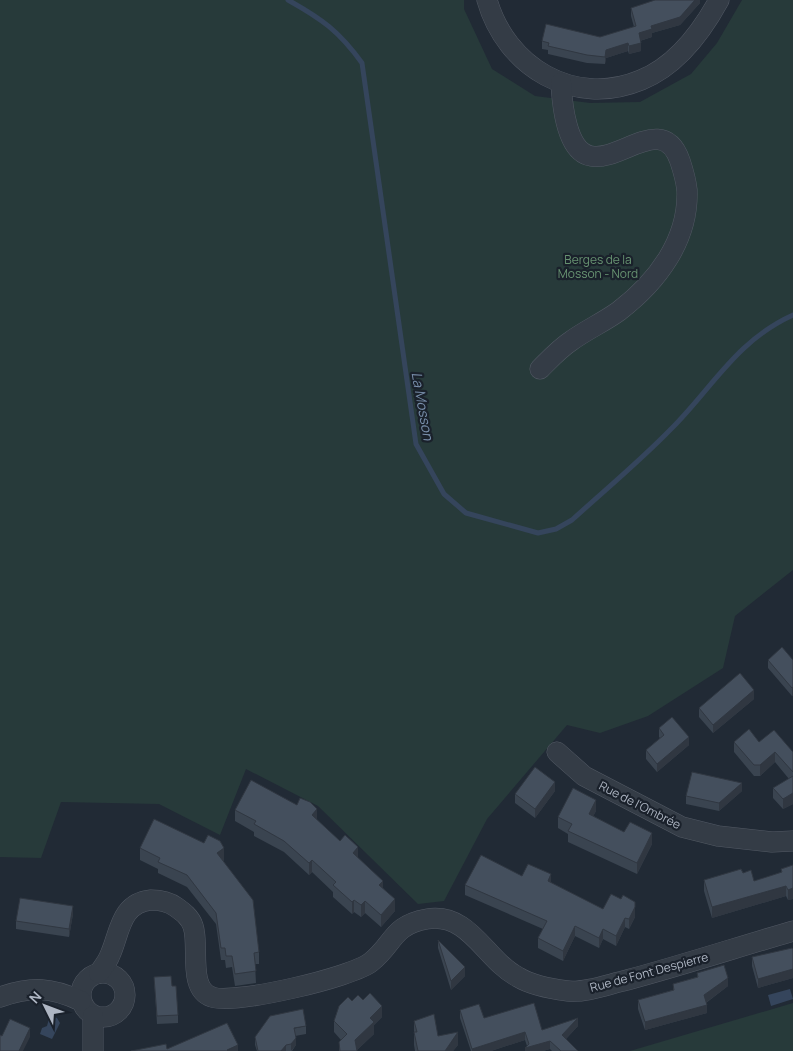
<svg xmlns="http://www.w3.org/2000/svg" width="793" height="1051" viewBox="0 0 793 1051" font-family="Manrope,sans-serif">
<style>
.green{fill:#273a3a}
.water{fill:#35455c}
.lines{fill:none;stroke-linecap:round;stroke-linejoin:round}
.stream{stroke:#35455c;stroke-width:5}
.minor-casing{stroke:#525964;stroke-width:21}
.minor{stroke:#343c46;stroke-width:20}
.wall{fill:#3a4450}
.shaded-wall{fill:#303741}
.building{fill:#444f5d;stroke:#303741}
.labels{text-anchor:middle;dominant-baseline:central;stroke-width:4.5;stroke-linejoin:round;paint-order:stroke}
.park-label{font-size:12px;fill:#679271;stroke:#1a212b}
.street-label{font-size:12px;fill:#aeb6c3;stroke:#1a212b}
.water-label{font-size:14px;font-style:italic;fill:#788eaa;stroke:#1a212b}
</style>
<rect width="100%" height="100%" fill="#212a35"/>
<g class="green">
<path d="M0,0H464V9L492,69L535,96L590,103L640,102L691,74L717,43L742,0H793V570L735,616L723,668L648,716L600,733L567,725L487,819L444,901L418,904L318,806L246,769L220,835L159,804L61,802L41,858L0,857Z"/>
<path d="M793,1003V1051H630Z"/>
</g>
<g class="water">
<path d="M790,989L793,999L771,1006L768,995Z"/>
<path d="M50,1015L57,1018L60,1023L52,1039L40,1034L42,1028L47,1026Z"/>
</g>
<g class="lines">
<path class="stream" d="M288,0C322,19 339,31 362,63L416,444L444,494L466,513L538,533L556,529L572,520C605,490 640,461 671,429C713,387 736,341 793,315"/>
<defs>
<g id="minor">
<path d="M487,0C506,67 574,108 641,80C676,66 702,31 719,0"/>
<path d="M540,369C550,359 559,349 571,341C586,330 604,322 619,311C657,282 689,240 687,190C686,181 683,170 680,161C663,112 621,162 591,156C566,152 562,102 561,83"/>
<path d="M557,752L584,776L682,827L718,836L772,842L793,841"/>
<circle cx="103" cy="995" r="22"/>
<path d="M99,973C103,967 108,961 110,955C120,933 120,903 151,900C160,900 169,902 176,907C183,912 190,917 193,926C200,945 187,989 212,997C234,1005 353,977 371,962C394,944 392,925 427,919C470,912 485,960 518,977C531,985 552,989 568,991C586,993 609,984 627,980C683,965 738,947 793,931"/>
<path d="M0,997C32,986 51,987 81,1001"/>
<path d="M93,1051V1016"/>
</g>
</defs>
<use href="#minor" class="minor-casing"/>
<use href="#minor" class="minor"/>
</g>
<g class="wall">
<path d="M700,0V3L680,25L652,33V37L640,41L641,51L629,54L628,51L606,58L605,64L587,63L548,54V50L542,49V41L600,37L634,27L631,16V8Z"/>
<path d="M768,660H793V695L792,696L768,668Z"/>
<path d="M754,699L713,733L699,717V708Z"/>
<path d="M659,728L689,745L657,772L646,759V750L660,738L659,737Z"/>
<path d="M734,742H759L793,752V804L783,809L773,798V788L789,779L775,762L760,776H754L734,752Z"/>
<path d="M555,791L535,818L515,803V794Z"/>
<path d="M742,791L719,811L686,804V796Z"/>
<path d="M235,810L317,820L358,858L383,888L395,911L381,927L365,913L361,917L354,912L352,914L333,897V892L312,872L309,875L284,852L254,836V832L235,821Z"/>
<path d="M596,811L593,816L624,832L652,844L637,874L568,842V834L558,828V817Z"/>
<path d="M140,848L224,860L223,861L259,952V964H255L256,983L235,986L232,967L226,968L225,960H221L216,924L187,887L158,873V869L140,860Z"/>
<path d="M793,865V899L788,900L786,896L712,918L704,891V880L743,873L754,881L781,873V869Z"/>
<path d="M522,876L551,883L603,909L635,917L629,929L625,927L616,946L603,939L599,948L575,936L563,961L538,948V938L543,929L465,895V885Z"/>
<path d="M73,914L69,937L16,929V921Z"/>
<path d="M438,940L465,976L451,990L438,948Z"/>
<path d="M793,949V978L758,988L752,966V957Z"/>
<path d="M697,973L728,986L706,1003L707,1013L645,1030L638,1009V1000L673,990V984L697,977Z"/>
<path d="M154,977L172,986L178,1015V1023L157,1024Z"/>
<path d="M352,1001L382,1017L374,1025V1034L357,1050V1051H339V1042L341,1040L334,1032V1021Z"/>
<path d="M460,1010L484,1018L542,1030L578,1026L566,1039L578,1051H552L550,1049L543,1051H525L527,1046L525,1040L491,1051H471L460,1018Z"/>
<path d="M414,1021L438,1036L458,1045L453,1051H415L414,1045Z"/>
<path d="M306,1026V1034L295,1036L296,1045L292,1051H257L255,1045V1037Z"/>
</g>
<g class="shaded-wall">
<path d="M695,0H700V3L680,25L652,33V37L639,41V33Z"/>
<path d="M628,43V51L606,58L605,64V57L606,50Z"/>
<path d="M641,43V51L629,54V46Z"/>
<path d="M793,687V695L792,696V688Z"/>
<path d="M754,690V699L713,733V725Z"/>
<path d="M689,737V745L657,772V764Z"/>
<path d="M775,752V762L760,776V765Z"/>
<path d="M555,782V791L535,818V809Z"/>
<path d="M742,783V791L719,811V803Z"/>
<path d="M793,793V804L783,809V799Z"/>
<path d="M596,800V811L589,825V814Z"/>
<path d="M317,809V821L312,815Z"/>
<path d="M652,833V844L637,874V863Z"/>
<path d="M358,847V859L353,853Z"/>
<path d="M224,848V860L217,865V853Z"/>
<path d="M312,860V872L309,875V863Z"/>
<path d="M551,874V884L548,881Z"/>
<path d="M383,881V893L379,885Z"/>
<path d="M786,886V896L712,918V907Z"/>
<path d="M793,888V899L788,900V890Z"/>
<path d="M395,899V911L381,927V915Z"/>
<path d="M354,900V912L352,914V902Z"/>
<path d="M365,901V913L361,917V905Z"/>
<path d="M73,906V914L69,937V929Z"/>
<path d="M635,907V917L629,929V919Z"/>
<path d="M625,918V927L616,946V936Z"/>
<path d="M575,926V936L563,961V951Z"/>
<path d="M603,929V939L599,948V938Z"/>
<path d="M465,967V976L451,990V981Z"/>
<path d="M793,969V978L758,988V979Z"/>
<path d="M728,978V986L704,1004V995Z"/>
<path d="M707,1005V1013L645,1030V1022Z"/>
<path d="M382,1006V1017L374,1025V1034L356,1051L355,1040L370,1018Z"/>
<path d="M578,1018V1026L562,1043V1035Z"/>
<path d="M30,1028V1037L23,1051H19Z"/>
<path d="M458,1032V1045L453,1051H445Z"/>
<path d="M525,1032V1040L491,1051H472V1049Z"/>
<path d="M296,1038V1045L291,1051V1044Z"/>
<path d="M550,1041V1049L543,1051H525V1048Z"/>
<path d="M238,1045V1051H227V1050Z"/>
<path d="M286,1045V1051H281Z"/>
</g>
<g class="building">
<path d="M655,0H695L680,17L651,26L652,29L639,33L641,43L629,46L628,43L606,50L605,57L587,55L548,46L549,43L542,41L546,24L600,37L636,26L631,8Z"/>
<path d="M782,647L793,660V687L792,688L768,660Z"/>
<path d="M740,673L754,690L713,725L699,708Z"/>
<path d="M672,717L689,737L657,764L646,750L664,735L659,728Z"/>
<path d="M749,729L759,742L774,730L793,752V772L775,752L760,765H754L734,742Z"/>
<path d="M535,767L555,782L535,809L515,794Z"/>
<path d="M692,772L742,783L719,803L686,796Z"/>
<path d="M793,776V793L783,799L773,788Z"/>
<path d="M251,780L297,805L300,798L310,802L317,809L312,815L340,841L345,835L358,847L353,853L383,881L379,885L395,899L381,915L365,901L361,905L354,900L352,902L333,885L336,882L312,860L309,863L284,841L254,824L256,821L235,810Z"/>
<path d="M573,788L596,800L589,814L624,832L630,822L652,833L637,863L568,831L572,824L558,817Z"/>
<path d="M154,819L204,843L208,835L220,841L224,848L217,853L253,900L259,952L254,953L256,971L235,974L232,956H226L225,948H221L216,913L187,875L158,862L160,858L140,848Z"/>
<path d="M481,855L522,876L528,864L551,874L548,881L603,909L611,894L621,899L623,895L635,902V907L629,919L625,918L616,936L603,929L599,938L575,926L563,951L538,938L547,921L465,885Z"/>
<path d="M793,865V888L788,890L786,886L712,907L704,880L741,869L743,873L751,870L754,881L782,872L781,869Z"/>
<path d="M20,898L73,906L69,929L16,921Z"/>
<path d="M438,940L465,967L451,981Z"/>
<path d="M792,948L793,949V969L758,979L752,957Z"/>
<path d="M724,965L728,978L704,995L707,1005L645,1022L638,1000L674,990L673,984L698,977L697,973Z"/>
<path d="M171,976L172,986H176L178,1015L157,1016L154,977Z"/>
<path d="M370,993L382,1006L370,1018L374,1022L355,1040L357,1051H340L339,1042L347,1034L334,1021L339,1006L348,997L352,1001L358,995L363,1000Z"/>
<path d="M534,1003L542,1030L578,1018L562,1035L578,1051H561L550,1041L525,1048L529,1044L525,1032L472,1049L460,1010L479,1004L484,1018Z"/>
<path d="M303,1009L306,1026L294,1028L296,1038L291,1044L286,1045L281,1051H258L255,1037L270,1016Z"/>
<path d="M434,1014L438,1036L458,1032L445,1051H418L414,1032H417L414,1021Z"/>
<path d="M10,1019L30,1028L19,1051H0V1035L2,1036Z"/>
<path d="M227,1023L238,1045L227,1050L228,1051H131L166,1044L167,1049Z"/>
</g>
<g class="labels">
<g class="park-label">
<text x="598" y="259">Berges de la<tspan x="598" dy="14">Mosson - Nord</tspan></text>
</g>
<g class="street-label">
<text transform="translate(640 805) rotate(27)">Rue de l'Ombrée</text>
<text transform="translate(649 972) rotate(-15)">Rue de Font Despierre</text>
</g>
<g class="water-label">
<text transform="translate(423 406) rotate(80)">La Mosson</text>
</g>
</g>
<g transform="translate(45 1006) rotate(312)" stroke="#1a212b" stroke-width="4" paint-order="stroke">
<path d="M0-4L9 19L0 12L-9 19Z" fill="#aeb6c3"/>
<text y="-8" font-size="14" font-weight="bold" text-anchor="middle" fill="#aeb6c3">N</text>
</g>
</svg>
